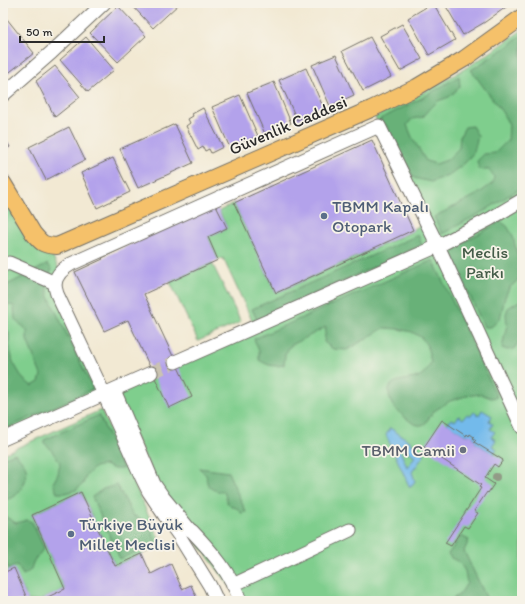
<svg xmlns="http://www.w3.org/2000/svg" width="525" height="604" viewBox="0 0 525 604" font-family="Itim,sans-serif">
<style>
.green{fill:#7fce8d;stroke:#557c5c}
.forest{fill:#67b178;stroke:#496e52}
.water{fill:#73baeb;stroke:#4f728b;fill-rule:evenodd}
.building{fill:#b3a2eb}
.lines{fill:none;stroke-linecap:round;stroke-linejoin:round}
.minor-tunnel{stroke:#cac3b1;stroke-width:13;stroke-dasharray:13 6;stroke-linecap:butt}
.minor-casing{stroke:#716e66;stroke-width:15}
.major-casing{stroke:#716e66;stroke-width:18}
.minor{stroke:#fff;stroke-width:13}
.major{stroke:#f5c16b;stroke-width:16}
.tree{fill:#929b87}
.service-dot{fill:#5c6f8a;stroke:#f7f3e8;stroke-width:1.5}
.worship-dot{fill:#6b7280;stroke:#f7f3e8;stroke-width:1.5}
.labels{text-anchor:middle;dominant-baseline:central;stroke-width:3.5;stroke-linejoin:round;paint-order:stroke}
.street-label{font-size:17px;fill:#2b2b2b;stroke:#f7f3e8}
.service-label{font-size:17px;fill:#4e5e75;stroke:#f7f3e8;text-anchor:start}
.park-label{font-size:17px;fill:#445c48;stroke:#f7f3e8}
.worship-label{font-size:17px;fill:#5b616d;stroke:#f7f3e8;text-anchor:end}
</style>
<rect width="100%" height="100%" fill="#f7f3e8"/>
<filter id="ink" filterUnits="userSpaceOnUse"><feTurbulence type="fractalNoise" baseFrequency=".025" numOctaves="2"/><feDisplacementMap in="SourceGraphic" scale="8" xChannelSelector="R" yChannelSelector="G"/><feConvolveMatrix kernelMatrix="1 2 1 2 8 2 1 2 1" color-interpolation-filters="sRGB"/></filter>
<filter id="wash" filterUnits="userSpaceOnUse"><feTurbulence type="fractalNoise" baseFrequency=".012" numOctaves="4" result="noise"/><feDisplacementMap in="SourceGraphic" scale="16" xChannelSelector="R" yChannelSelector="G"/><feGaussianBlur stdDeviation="0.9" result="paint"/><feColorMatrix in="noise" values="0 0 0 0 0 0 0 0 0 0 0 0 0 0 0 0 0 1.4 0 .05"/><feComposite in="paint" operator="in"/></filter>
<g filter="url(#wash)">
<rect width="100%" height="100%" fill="#f2e9d3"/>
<g class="green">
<path d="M522,30V601H240L239,598L163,497L114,390L255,327L223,258L218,260L208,237L227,228L219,211L234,203L276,293L413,231V229L427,222L375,117C426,92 476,65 522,30Z"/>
<path d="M3,183L46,245L61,272L57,278L104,394L3,439Z"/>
<path d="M212,263L241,322L198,341L170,282Z"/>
<path d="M101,410L162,545L115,566L81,492L32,515L65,589L39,601H28L14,569L3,573V454Z"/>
</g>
<g class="forest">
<path d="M522,35V187L486,210L442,234L434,217L478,194L493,183L494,176L489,170L479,169L477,161L484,154L495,153L508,140L509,125L502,112L471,70L511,44Z"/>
<path d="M459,76L460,87L449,97L438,101L430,109L423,117L412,119L407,125L412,137L426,161L436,164L447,160L459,148L460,136L465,127L472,126L478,136L474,152L465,163L450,174L431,182L414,178L386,125L382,124L380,119L422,98Z"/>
<path d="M500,221L507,226L513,236L517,254L522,261V275L516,282L509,288L505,297L500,319L491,327H484L449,250L493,226Z"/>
<path d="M418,235L422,245L257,320L252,309Z"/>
<path d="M433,260L497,397L491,398L481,394L466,396L450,401L434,411L423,426C420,425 417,425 414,424C410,422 395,409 393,406C390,401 389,397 389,391C389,378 411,381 420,376C425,373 428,368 431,362L427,346L422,338L412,332L398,329L384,328L347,350L333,349L324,342L326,327L290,346L285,355L284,365C273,367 269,366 259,360V351L254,339Z"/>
<path d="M48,264L52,270C45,279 47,287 49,297L93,389L3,430V322L9,333L10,347L13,362L23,379L32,386L39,382L41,375L27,340V331L23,326L18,323L15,319L14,306L3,303V287Z"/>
<path d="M522,299V339L517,344L514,349L507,350L502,348L507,324L506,314L508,308Z"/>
<path d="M99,415L123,469H114L105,465L95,467L86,476L83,484L76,490L66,493H57L53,483L58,474L60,463L50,448L44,443V440Z"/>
<path d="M15,453C18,457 25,463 26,468C29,477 22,490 15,496C12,499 7,499 3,499V458Z"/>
<path d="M199,468L228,472L246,512L241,513L237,508C223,506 229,499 223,491C217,492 208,489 207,482C206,480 207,477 206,475C204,473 201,470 199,468Z"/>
<path d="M117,485L133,515L147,522L157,543L120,559L92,497L103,489Z"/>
<path d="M3,513L6,517L16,523L27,520L32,522L44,548C41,552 38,556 35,559C30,567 34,570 23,575L17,565L9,569L6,563H3Z"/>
<path d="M461,536L469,540L464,551L488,601H451L454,598L460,594L467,583L465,571L459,562L451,558L448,554Z"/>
</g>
<g class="water">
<path d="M482,410L492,416L489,421L493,424L490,429L495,432L491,437L496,440L492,446L497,449L493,454L474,442L476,440L473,438L474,437L470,435L469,436L467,434L466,436L447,424L451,419L455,421L459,416L463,419L467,414L471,416L474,412L479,415Z"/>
<path d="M390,428L411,442L410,443L420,450V451L425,454L412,472L415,481L410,488L386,435ZM397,444L415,456L408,467H407Z"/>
</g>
<g id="blocks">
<g class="building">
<path d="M130,3H180L153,28Z"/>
<path d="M433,3L455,40L429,55L408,18Z"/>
<path d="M444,3H507L509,5L485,22L463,35Z"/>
<path d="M118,6L146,36L118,62L90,33Z"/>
<path d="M7,19L34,53L6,75L3,71V22Z"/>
<path d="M402,24L422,59L400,71L380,36Z"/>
<path d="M86,37L114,70L88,92L60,60Z"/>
<path d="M370,37L391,77L363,91L342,51Z"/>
<path d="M336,55L354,95L330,106L312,65Z"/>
<path d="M55,66L80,97L55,117L36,81Z"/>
<path d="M306,68L324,109L297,120L279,80Z"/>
<path d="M274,82L291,123L265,134L247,93Z"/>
<path d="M240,95L258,136L230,148L212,107Z"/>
<path d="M203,108L223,147L211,153L209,149L205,151L203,147L198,150L186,126L190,123L188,119L193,116L192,114Z"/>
<path d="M175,124L193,163L138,188L120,149Z"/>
<path d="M69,127L85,160L46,180L29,147Z"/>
<path d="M3,135L10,147L3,151Z"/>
<path d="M372,140L413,230L276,293L234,203Z"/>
<path d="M113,158L130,192L97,208L81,173Z"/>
<path d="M215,204L227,228L208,237L218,260L144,294L192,397L169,408L128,320L104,331L75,272L103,259L102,258Z"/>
<path d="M442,420L466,436L467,434L469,436L470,434L474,437L473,438L476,440L474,442L503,460L498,467L494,464L485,478L494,484L488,493L487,492L474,511L478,513L468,528L464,526L451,546L445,543L481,488L479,487L481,485L424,447Z"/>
<path d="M81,492L115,566L142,554L151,574L171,564L182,589L191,585L198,601H39L65,589L32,515Z"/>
<path d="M14,568L28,601H3V573Z"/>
</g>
</g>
</g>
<g filter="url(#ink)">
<use href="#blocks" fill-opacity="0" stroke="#716e66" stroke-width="1"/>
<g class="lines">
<path class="minor-tunnel" d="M151,373L175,362"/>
<defs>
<g id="minor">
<path d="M3,95L52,52L104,3"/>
<path d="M3,265L9,263L55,283"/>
<path d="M175,362L438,246L490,219L522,200"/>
<path d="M114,390L154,484L163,497L190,530"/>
<path d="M3,439L151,373"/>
<path d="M192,531C212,552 231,573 240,601"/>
<path d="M180,537L165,516L149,492L142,478L104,394L57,294C56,291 55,287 55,284C56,275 64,268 71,264L379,126L438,246L522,427"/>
<path d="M181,539L210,586L217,601"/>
<path d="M233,585L350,530"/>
</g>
<path id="major" d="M3,183L33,233C42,244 43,245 57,246L371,109L417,87L464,59L522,17"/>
</defs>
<use href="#minor" class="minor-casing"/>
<use href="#major" class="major-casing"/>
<use href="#minor" class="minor"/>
<use href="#major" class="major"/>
</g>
<circle class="tree" cx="496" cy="477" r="4"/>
</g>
<g class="service-dot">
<circle cx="324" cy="216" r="4"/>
<circle cx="71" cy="534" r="4"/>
</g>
<circle class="worship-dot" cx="463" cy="450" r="4"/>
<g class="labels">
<g class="street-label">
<text transform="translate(288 125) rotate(-23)">Güvenlik Caddesi</text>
</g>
<g class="service-label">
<text x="332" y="206">TBMM Kapalı<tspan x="332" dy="20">Otopark</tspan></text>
<text x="79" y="524">Türkiye Büyük<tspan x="79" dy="20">Millet Meclisi</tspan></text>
</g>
<g class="park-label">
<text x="485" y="252">Meclis<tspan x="485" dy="20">Parkı</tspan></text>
</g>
<g class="worship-label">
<text x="455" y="450">TBMM Camii</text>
</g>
</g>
<rect width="525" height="604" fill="none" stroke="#f7f3e8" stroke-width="16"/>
<path d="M20 36v6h84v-6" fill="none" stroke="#2b2b2b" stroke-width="2"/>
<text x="26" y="36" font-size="12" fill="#2b2b2b" stroke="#f7f3e8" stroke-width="3" paint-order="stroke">50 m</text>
</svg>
